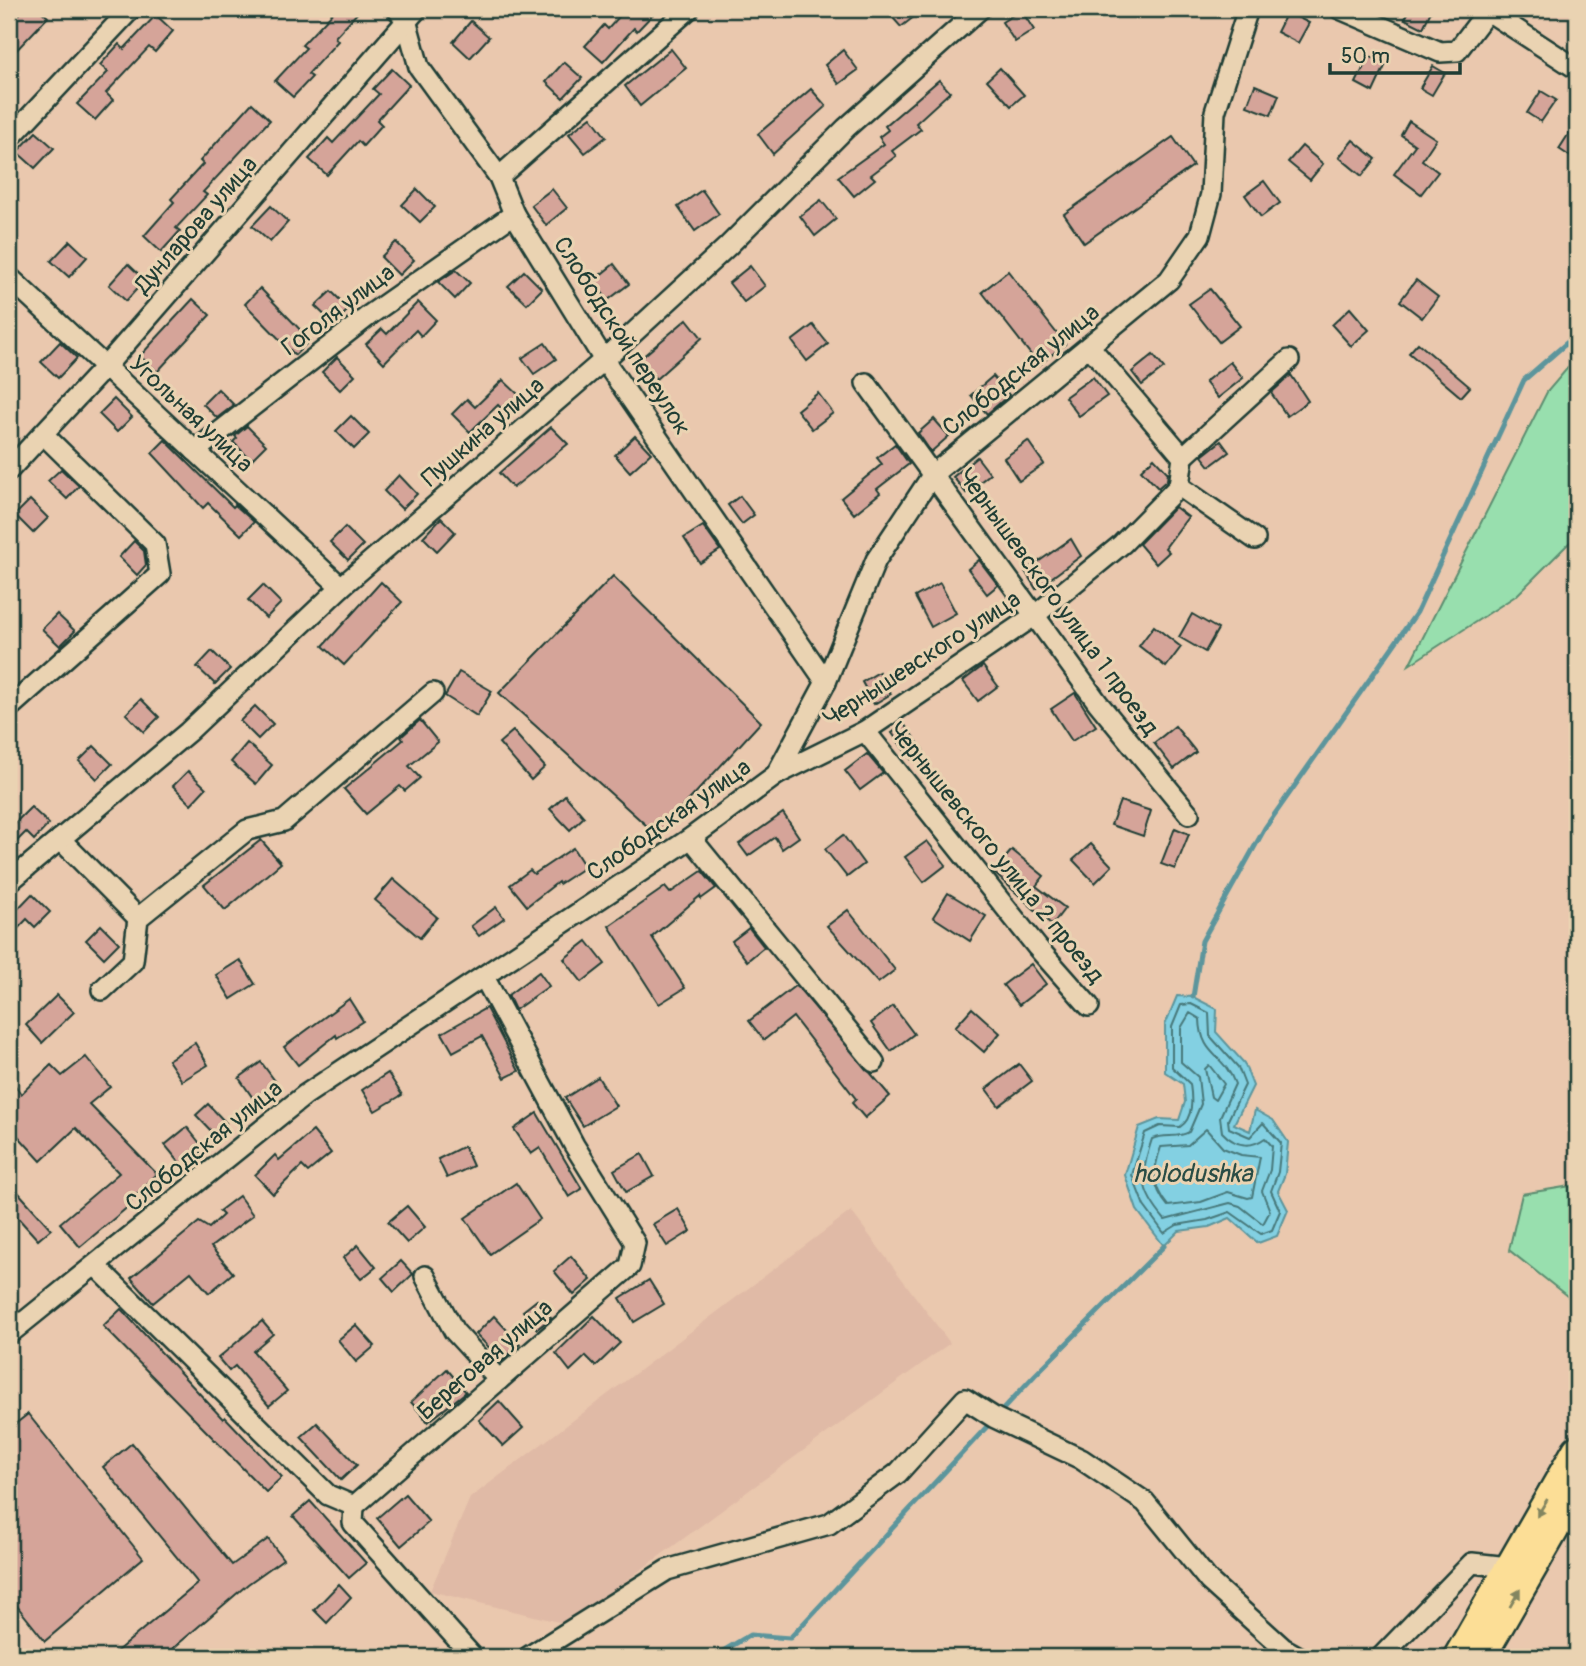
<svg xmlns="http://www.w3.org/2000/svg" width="1586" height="1666" viewBox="0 0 1586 1666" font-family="Pangolin,sans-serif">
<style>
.built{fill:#e0baa6}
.green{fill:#98dfae;stroke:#5c8e71;stroke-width:2}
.water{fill:#83d0e2;stroke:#5b959c;stroke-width:2}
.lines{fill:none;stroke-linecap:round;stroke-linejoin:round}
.shore{stroke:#47787a;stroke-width:2}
.stream{stroke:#5b959c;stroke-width:5}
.building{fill:#d5a499;stroke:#1f3d34;stroke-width:2}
.minor-casing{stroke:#1f3d34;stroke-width:24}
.highway-casing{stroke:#1f3d34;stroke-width:33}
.minor{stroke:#ead3b2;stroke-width:19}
.highway{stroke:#fcde96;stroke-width:28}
.oneway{fill:#828560}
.labels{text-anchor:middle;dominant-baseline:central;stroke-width:6;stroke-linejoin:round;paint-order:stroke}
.street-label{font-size:24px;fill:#1f3d34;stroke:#ead3b2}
.water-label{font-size:26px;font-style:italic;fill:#294c45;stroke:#ead3b2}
</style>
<rect width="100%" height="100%" fill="#eac8ae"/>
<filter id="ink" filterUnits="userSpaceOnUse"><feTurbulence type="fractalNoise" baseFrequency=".0143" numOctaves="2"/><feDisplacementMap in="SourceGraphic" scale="14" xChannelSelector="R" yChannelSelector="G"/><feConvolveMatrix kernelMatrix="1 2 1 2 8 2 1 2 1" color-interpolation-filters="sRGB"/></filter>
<g filter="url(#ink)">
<path class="built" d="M851,1211L950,1343L567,1624L430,1591L470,1498Z"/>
<g class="green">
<path d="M1577,357V535L1517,595L1409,665L1547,392Z"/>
<path d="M1577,1185V1304L1509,1250L1522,1194Z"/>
</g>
<path class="water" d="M1177,996L1193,997L1217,1009L1216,1032L1244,1063L1253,1086L1234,1124L1250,1131L1255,1110L1273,1120L1288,1142L1285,1174L1278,1191L1288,1210L1277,1236L1258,1243L1230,1218L1209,1227L1179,1231L1164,1246L1137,1210L1125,1175L1139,1127L1159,1119L1179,1120L1185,1102L1183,1084L1165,1072V1025Z"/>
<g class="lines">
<g class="shore">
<path d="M1191,1004L1209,1013L1210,1036L1238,1067L1245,1085L1228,1120L1229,1128L1250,1137L1263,1123L1281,1143L1278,1172L1271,1191L1280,1211L1272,1230L1261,1234L1230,1212L1207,1220L1177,1225L1164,1233L1144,1206L1132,1175L1145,1133L1160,1126L1180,1127C1194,1118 1192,1098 1190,1084L1172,1067V1027L1181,1005Z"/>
<path d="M1190,1013L1200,1019C1201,1057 1224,1053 1235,1084L1220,1117L1222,1132C1235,1146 1250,1149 1265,1138L1272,1146L1270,1170L1262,1191L1270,1211L1263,1224L1240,1206L1230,1203L1165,1220C1139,1190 1140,1175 1152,1139C1165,1133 1177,1139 1189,1132L1201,1104L1198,1077L1181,1062V1028Z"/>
<path d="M1209,1065L1224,1084L1215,1100L1211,1097L1205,1069Z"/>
<path d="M1206,1129L1223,1148L1241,1155L1260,1157L1252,1197L1248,1198L1228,1192L1201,1202L1168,1206C1151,1186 1153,1170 1161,1147L1188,1145Z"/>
</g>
<g class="stream">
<path d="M1193,997L1202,941L1265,828L1417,612L1524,380L1577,334"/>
<path d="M713,1657L750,1635L790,1638L1035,1375L1164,1246"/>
</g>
</g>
<g class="building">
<path d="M24,9H39L48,17L9,58V25Z"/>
<path d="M336,9H361L335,37L338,41L308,74L312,77L293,97L275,81L306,48L302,45Z"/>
<path d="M626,9H658L637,31L634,28L603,62L585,46L604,25L608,29Z"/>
<path d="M885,9H924L901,27Z"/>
<path d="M1410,9H1432L1423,28L1405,19Z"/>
<path d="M1021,10L1034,30L1015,42L1002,22Z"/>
<path d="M1287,12L1309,23L1298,43L1277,32Z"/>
<path d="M156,15L173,31L155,52L149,47L106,93L113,100L95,120L77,104L108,72L100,65L119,44L124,49Z"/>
<path d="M471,21L489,37L470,58L453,42Z"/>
<path d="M671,49L686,68L640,106L625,86Z"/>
<path d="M843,50L858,70L839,84L825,65Z"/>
<path d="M1369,56L1386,64L1373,92L1356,83Z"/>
<path d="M564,62L582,78L563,98L546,82Z"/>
<path d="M1433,66L1445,73L1432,95L1420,88Z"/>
<path d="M1000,68L1024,95L1011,106L987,80Z"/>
<path d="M392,69L409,85L377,120L382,125L363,146L358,141L327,175L309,159L328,138L333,143L379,94L373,89Z"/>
<path d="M939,80L950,92L916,123L921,129L892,151L896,156L871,175L875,179L854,196L838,177L884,144L879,137L888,130L885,126Z"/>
<path d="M1255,85L1279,95L1271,115L1247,106Z"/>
<path d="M811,89L826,106L773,154L758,134Z"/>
<path d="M1541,91L1556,100L1541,122L1527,113Z"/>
<path d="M252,103L270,120L203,192L207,195L176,228L180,231L161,252L144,236L174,202L171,199L203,164L200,161Z"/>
<path d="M591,117L606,137L585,153L569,134Z"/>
<path d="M1409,121L1436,139L1422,160L1438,172L1421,194L1394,174L1415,145L1401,135Z"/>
<path d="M1577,121V161L1559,149Z"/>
<path d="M36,132L54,148L35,168L17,152Z"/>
<path d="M1173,137L1193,166L1084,243L1064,214Z"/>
<path d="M1353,140L1376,159L1362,176L1339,157Z"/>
<path d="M1302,146L1323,164L1310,180L1288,162Z"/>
<path d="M1264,181L1280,203L1261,217L1245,195Z"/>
<path d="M417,189L435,207L420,222L402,205Z"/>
<path d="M552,189L567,208L546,225L531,205Z"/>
<path d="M702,190L719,214L695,231L678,207Z"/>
<path d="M821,200L836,219L815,236L800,216Z"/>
<path d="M271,206L288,222L270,242L252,226Z"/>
<path d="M70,241L87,257L69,277L51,261Z"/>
<path d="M396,242L414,260L399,275L381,257Z"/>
<path d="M128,264L145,280L126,301L109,285Z"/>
<path d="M614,264L629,284L608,300L593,281Z"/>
<path d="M750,266L765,286L744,302L729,283Z"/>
<path d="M456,270L470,283L455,299L438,282Z"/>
<path d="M524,271L542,289L527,304L508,286Z"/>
<path d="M1008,271L1065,344L1039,365L982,292Z"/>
<path d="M1416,280L1438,297L1422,318L1400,301Z"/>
<path d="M260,288L310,340L295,355L245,304Z"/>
<path d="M1210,289L1240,326L1219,342L1189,304Z"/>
<path d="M331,291L349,309L334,324L315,306Z"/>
<path d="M193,299L210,315L157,372L140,356Z"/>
<path d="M418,302L436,320L421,336L416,330L384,363L366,344L382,329L387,334Z"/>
<path d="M1350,308L1369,330L1351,346L1332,325Z"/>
<path d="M687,319L702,338L656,379L640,359Z"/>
<path d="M813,325L828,344L807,361L792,341Z"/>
<path d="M60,342L77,358L58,378L41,362Z"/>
<path d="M545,343L556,359L534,374L522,358Z"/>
<path d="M1418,343L1470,387L1461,397L1409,353Z"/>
<path d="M1153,355L1164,368L1142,385L1132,372Z"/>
<path d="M337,357L355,375L340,390L322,372Z"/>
<path d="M1230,362L1243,378L1218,398L1205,382Z"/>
<path d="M1291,375L1308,401L1287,416L1271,393Z"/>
<path d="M993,376L1009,395L987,414L971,395Z"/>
<path d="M1093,377L1107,396L1079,416L1065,397Z"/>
<path d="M503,380L521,397L506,413L498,405L470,432L452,414L467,399L475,407Z"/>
<path d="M218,389L234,405L217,418L203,404Z"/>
<path d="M818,393L833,413L812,429L797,410Z"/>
<path d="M114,399L132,417L117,432L99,414Z"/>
<path d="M351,416L369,434L354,449L336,431Z"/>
<path d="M934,419L949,436L931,452L918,433Z"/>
<path d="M247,426L266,445L251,460L233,442L237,438L235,436Z"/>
<path d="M551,427L568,444L513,488L499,473Z"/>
<path d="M635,436L651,453L630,472L615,455Z"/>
<path d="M165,440L233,507L235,505L254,522L241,535L208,503L203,508L152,453Z"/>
<path d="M1028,441L1044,464L1019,481L1004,458Z"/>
<path d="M1221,441L1229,452L1210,466L1202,456Z"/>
<path d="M895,444L909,464L877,489L880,493L854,514L841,498L882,464L877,458Z"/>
<path d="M977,457L990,474L966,493L953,477Z"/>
<path d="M1154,458L1168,473L1167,480L1158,488L1141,470Z"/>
<path d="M61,469L79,486L67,499L48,481Z"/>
<path d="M399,475L417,494L402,509L384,491Z"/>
<path d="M740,496L754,515L742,524L728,505Z"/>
<path d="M30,500L48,518L33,533L15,515Z"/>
<path d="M1175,507L1188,517L1165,548L1169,552L1156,564L1139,544Z"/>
<path d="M441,518L455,532L437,551L423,537Z"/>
<path d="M703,526L720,550L700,563L684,538Z"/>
<path d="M345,527L363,545L348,560L330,542Z"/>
<path d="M1071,539L1081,556L1036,589L1025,571Z"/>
<path d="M134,541L144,551L146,565L137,575L119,557Z"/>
<path d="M979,560L998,585L987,594L968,569Z"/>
<path d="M613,576L761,722L657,835L499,693Z"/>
<path d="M381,582L402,602L344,665L323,646Z"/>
<path d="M940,583L956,613L931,627L915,597Z"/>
<path d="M263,585L281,603L266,618L248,600Z"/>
<path d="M57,614L75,631L60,646L42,629Z"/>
<path d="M1192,614L1218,629L1205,652L1179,637Z"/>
<path d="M1154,626L1181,647L1166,667L1139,646Z"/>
<path d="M212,651L230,669L215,684L197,667Z"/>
<path d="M983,666L998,686L978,701L963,681Z"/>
<path d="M459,672L492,691L477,716L445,696Z"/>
<path d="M879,672L891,694L874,704L862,682Z"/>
<path d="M1075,693L1096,726L1072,741L1051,709Z"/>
<path d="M141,699L159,717L144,732L126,714Z"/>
<path d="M255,706L273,724L258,739L240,721Z"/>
<path d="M420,720L438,742L409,766L420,778L405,791L400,786L366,814L344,789L403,740L401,737Z"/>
<path d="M904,724L923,750L911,759L892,733Z"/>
<path d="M1175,726L1196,752L1174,769L1154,743Z"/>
<path d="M513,731L545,767L531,780L499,743Z"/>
<path d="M247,743L272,765L256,784L231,762Z"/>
<path d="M94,746L112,764L97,779L79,761Z"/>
<path d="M867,754L883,773L860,790L845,771Z"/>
<path d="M188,771L206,788L191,804L173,786Z"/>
<path d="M565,795L584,817L570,830L550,809Z"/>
<path d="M1120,801L1151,811L1143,836L1111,825Z"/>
<path d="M31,807L49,824L34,840L26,832L9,849V829Z"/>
<path d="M783,813L799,837L782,849L775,837L748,856L739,844Z"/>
<path d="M1175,828L1189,834L1175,869L1161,864Z"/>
<path d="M843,835L864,864L847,877L825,849Z"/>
<path d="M261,840L281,863L225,910L204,885Z"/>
<path d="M927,841L946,865L924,882L905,857Z"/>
<path d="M1091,844L1112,866L1095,883L1073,860Z"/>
<path d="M573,848L585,867L559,884L558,882L527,906L510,885L530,870L534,874Z"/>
<path d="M1012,850L1044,876L1036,886L1065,908L1052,925L993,872Z"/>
<path d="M702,871L716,888L701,899L700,896L652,937L685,988L659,1004L609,926L665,887L670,893Z"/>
<path d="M393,879L437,917L420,938L375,900Z"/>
<path d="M948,893L986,916L970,941L933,917Z"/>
<path d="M32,894L50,912L35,927L27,919L9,938V918Z"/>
<path d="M496,907L504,918L479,936L471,926Z"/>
<path d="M848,910L895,970L878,983L827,926Z"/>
<path d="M101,925L119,943L104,958L86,940Z"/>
<path d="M749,928L764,947L747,961L732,941Z"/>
<path d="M587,941L605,964L582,982L564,959Z"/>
<path d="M240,960L255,984L231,999L216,975Z"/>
<path d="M1031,964L1046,984L1019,1005L1003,985Z"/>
<path d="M539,972L549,986L515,1010L508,995Z"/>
<path d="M796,985L890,1096L865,1118L852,1103L856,1099L793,1017L764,1040L749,1021Z"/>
<path d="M57,995L74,1012L42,1043L26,1025Z"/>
<path d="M349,999L363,1021L337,1038L336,1035L298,1065L284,1047Z"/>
<path d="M893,1006L914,1034L891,1051L871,1023Z"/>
<path d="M486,1008L519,1071L505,1078L482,1036L453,1052L442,1033Z"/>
<path d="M972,1008L1000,1033L984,1052L955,1027Z"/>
<path d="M195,1043L208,1065L182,1081L168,1060Z"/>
<path d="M86,1057L110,1087L89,1104L157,1174L127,1204L129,1206L80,1247L60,1223L119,1173L76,1128L41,1161L9,1126V1077L21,1094L51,1065L62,1076Z"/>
<path d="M261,1062L278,1085L255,1101L239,1078Z"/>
<path d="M1019,1064L1032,1081L999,1106L986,1089Z"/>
<path d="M388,1073L402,1095L375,1111L362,1090Z"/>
<path d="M598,1077L616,1106L583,1126L565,1098Z"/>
<path d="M208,1104L226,1123L214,1134L196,1115Z"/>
<path d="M537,1113L582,1189L569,1197L540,1148L531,1154L514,1129Z"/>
<path d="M187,1127L202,1146L198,1149L201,1153L184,1168L165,1145Z"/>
<path d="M313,1131L331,1153L308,1172L302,1166L273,1194L255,1175L275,1155L279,1160Z"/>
<path d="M464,1146L473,1166L447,1178L438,1159Z"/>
<path d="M642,1154L654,1176L626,1192L614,1170Z"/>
<path d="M9,1182L51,1229L38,1240L9,1208Z"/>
<path d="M516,1183L540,1219L490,1254L465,1218Z"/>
<path d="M239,1196L253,1215L211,1247L233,1273L209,1293L191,1272L153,1303L131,1278L199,1222L209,1228L223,1215L219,1211Z"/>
<path d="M407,1206L425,1227L407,1243L388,1222Z"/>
<path d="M678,1209L691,1231L667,1246L653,1224Z"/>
<path d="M358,1245L376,1267L361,1279L343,1258Z"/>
<path d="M571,1256L591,1280L574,1295L554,1271Z"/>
<path d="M401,1261L413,1274L394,1292L382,1278Z"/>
<path d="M649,1280L664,1304L634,1322L620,1298Z"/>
<path d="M537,1300L551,1318L537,1329L523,1311Z"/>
<path d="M121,1309L223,1419L225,1417L282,1477L266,1492L103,1326Z"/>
<path d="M494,1316L520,1344L502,1361L476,1334Z"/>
<path d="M594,1316L620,1343L596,1366L586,1356L570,1371L556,1353Z"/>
<path d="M262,1321L273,1334L253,1351L287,1391L269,1406L235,1366L229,1371L218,1358Z"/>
<path d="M356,1325L375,1346L356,1362L338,1340Z"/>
<path d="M447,1369L466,1392L428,1422L411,1402Z"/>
<path d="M499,1401L523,1428L503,1446L479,1420Z"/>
<path d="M28,1414L143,1558L45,1641L9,1596V1429Z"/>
<path d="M317,1423L357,1465L341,1480L301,1437Z"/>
<path d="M132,1443L232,1565L268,1539L283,1559L248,1584L163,1657H110L198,1583L103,1467Z"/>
<path d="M405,1494L429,1522L401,1546L377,1518Z"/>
<path d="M310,1501L366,1563L349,1578L293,1516Z"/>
<path d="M339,1584L351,1597L327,1623L314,1610Z"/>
</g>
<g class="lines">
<defs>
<g id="minor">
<path d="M397,9L406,20L419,67L499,177L514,214L604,360L826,682"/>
<path d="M1340,9L1440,52L1457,51L1489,9"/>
<path d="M1488,11L1577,69"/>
<path d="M9,139L131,9"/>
<path d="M499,177L689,9"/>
<path d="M9,277L341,587"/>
<path d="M1089,346L1183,457L1179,486L1255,539"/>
<path d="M866,383L1098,703L1189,814"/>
<path d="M195,451L371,314L514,214"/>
<path d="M1183,457L1289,360"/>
<path d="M9,470L105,367L417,9"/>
<path d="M9,708L160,574L155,544L43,434"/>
<path d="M865,731L1037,947L1089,1006"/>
<path d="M776,775L865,731L1034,616L1122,544L1179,486"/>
<path d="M691,838L874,1062"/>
<path d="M60,839L138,918"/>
<path d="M9,882L188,732L341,587L604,360L728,246L846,128L980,9"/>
<path d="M102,990L133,961L138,918L247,830L284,821L433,693"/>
<path d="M96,1266L328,1495L354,1506"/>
<path d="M425,1276L454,1331L499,1380"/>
<path d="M9,1334L305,1095L691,838L776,775L826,682L876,560L933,474L1169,280L1200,235L1211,194L1215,112L1248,9"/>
<path d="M354,1506L630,1266L635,1243L574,1145L484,977"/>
<path d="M354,1506L353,1523L473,1657"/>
<path d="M528,1657L667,1570L829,1524L898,1473L965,1399L995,1418L1081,1459L1145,1502L1209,1581L1283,1648L1299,1657"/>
<path d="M1381,1657L1472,1563L1509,1567"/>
</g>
<g id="highway">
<path d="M1458,1657L1577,1450"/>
<path d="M1481,1657L1577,1490"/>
</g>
</defs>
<use href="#minor" class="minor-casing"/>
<use href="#highway" class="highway-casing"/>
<use href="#minor" class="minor"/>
<use href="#highway" class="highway"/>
</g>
<defs><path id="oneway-solid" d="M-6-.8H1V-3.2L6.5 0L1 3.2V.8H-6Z" transform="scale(1.75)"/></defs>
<g class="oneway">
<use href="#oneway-solid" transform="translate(1542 1508) rotate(121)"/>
<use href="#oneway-solid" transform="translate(1515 1598) rotate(-60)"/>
</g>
</g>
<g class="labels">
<g class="street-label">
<text transform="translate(196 225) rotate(-49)">Дунларова улица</text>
<text transform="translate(338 310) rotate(-37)">Гоголя улица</text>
<text transform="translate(622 336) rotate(57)">Слободской переулок</text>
<text transform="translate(1021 370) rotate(-39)">Слободская улица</text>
<text transform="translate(191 414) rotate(43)">Угольная улица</text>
<text transform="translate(483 432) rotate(-41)">Пушкина улица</text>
<text transform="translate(1058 602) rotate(54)">Чернышевского улица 1 проезд</text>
<text transform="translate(922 659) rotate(-33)">Чернышевского улица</text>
<text transform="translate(669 820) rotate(-35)">Слободская улица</text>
<text transform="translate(996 853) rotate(51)">Чернышевского улица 2 проезд</text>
<text transform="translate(204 1146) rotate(-39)">Слободская улица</text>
<text transform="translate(485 1360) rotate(-41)">Береговая улица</text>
</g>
<g class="water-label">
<text x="1193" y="1174">holodushka</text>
</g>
</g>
<rect width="1586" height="1666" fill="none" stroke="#ead3b2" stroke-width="35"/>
<rect x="18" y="18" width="1551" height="1631" fill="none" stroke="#1f3d34" stroke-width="2.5" filter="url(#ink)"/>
<path d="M1330 63v10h130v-10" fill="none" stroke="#1f3d34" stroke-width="3.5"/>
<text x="1341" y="63" font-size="21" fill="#1f3d34" stroke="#ead3b2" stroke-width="5" paint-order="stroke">50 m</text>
</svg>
